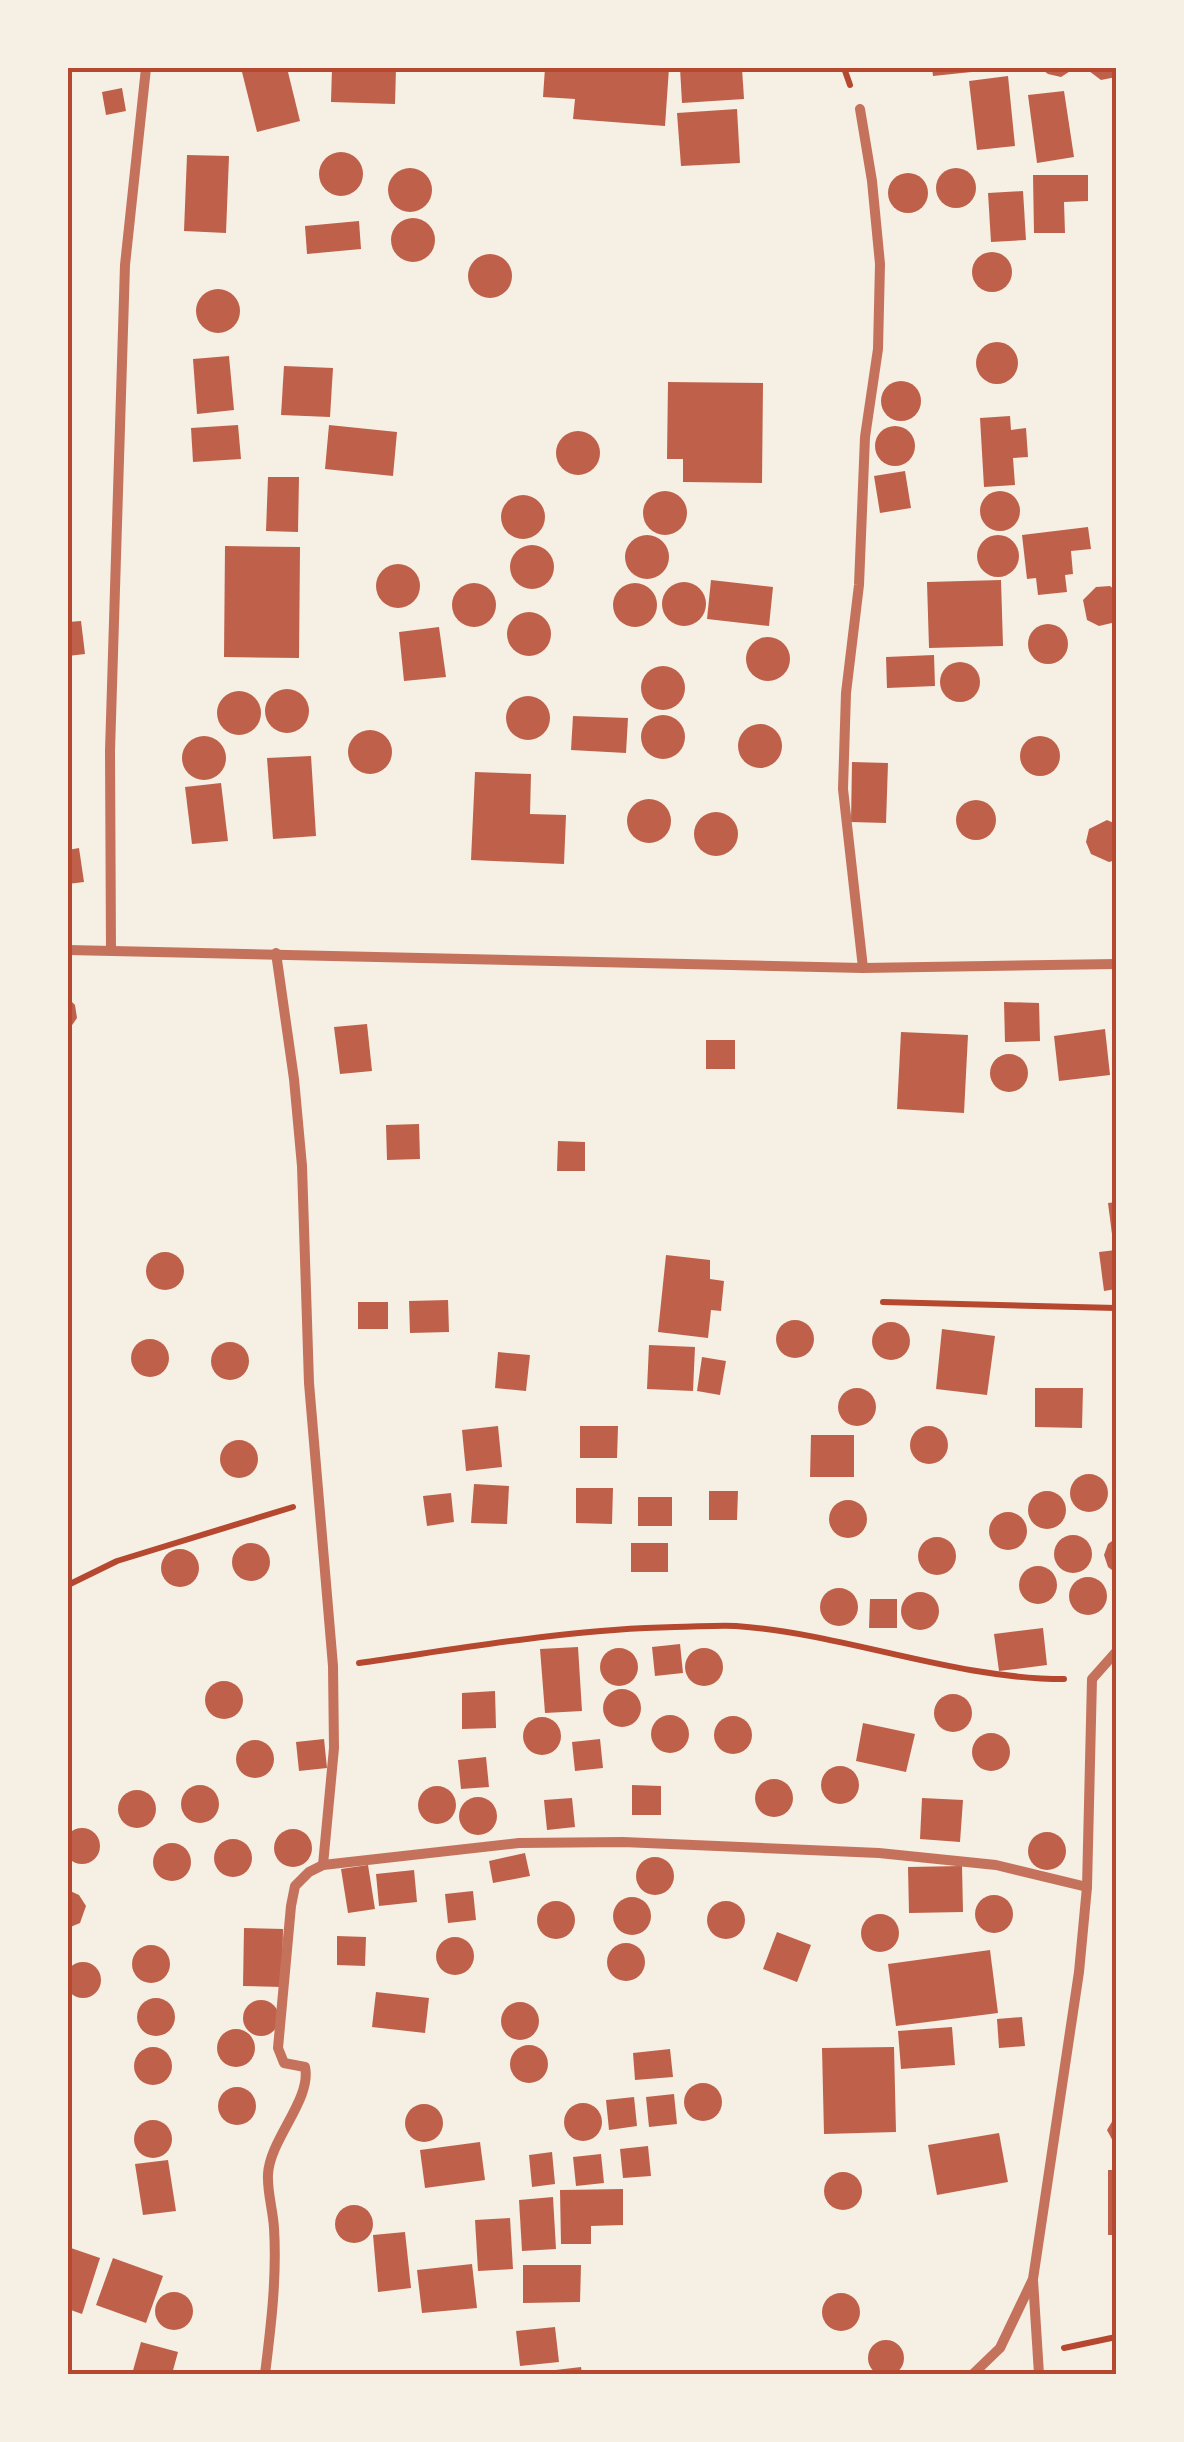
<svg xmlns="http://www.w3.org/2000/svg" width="1184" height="2442" viewBox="0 0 1184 2442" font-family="'PT Sans',sans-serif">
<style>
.building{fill:#bf614a}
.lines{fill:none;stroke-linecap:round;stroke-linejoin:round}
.path{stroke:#b5482f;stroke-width:6}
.minor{stroke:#c5725c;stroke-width:10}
.neatline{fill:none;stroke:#b5482f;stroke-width:4}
</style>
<rect width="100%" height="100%" fill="#f6efe4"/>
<g class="building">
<path d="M241,68H287L300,121L257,132Z"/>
<path d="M332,68H396L395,104L331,102Z"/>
<path d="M545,68H669L665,126L573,119L575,99L543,97Z"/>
<path d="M680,68H742L744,99L682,103Z"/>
<path d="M932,68H991V70L933,76Z"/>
<path d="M1040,68H1075L1061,77L1048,74Z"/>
<path d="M1085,68H1116V77L1101,80Z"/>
<path d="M1008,76L1015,146L977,150L969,81Z"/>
<path d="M122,88L126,111L106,115L102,92Z"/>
<path d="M1064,91L1074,157L1037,163L1028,95Z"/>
<path d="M737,109L740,163L681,166L677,113Z"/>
<circle cx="341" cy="174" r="22"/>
<path d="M187,155L229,156L226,233L184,231Z"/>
<circle cx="410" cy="190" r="22"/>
<circle cx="956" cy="188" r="20"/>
<circle cx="908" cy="193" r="20"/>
<path d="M1033,175H1088V201L1064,202L1065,233H1034Z"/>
<path d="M1023,191L1026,240L991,242L988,193Z"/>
<circle cx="413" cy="240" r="22"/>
<path d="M359,221L361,249L307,254L305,226Z"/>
<circle cx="992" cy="272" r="20"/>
<circle cx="490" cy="276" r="22"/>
<circle cx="218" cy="311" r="22"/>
<circle cx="997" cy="363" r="21"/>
<path d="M229,356L234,410L197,414L193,359Z"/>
<path d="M284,366L333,368L330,417L281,415Z"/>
<circle cx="901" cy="401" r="20"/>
<path d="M668,382L763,383L762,483L683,482V459H667Z"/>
<path d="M1010,416L1011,430L1026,428L1028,457L1013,458L1015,485L984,487L980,418Z"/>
<path d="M238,425L241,459L193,462L191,428Z"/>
<path d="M329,425L397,432L393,476L325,469Z"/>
<circle cx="895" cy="446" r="20"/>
<circle cx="578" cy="453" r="22"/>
<path d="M905,471L911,508L880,513L874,476Z"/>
<path d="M268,477H299L298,532L266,531Z"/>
<circle cx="1000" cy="511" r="20"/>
<circle cx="665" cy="513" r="22"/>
<circle cx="523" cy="517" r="22"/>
<path d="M1088,527L1091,549L1071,551L1073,574L1065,575L1067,592L1038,595L1036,578L1027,579L1022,535Z"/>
<circle cx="647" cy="557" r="22"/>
<circle cx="998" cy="556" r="21"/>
<circle cx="532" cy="567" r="22"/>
<path d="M225,546L300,547L299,658L224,657Z"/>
<circle cx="398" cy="586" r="22"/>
<path d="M711,580L773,587L769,626L707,619Z"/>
<path d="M1001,580L1003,646L929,648L927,582Z"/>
<circle cx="684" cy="604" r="22"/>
<circle cx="635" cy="605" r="22"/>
<circle cx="474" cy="605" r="22"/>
<path d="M1110,586L1116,591V622L1099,626L1087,620L1083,600L1096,587Z"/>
<circle cx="529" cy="634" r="22"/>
<path d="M81,621L85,654L68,656V622Z"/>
<circle cx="1048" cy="644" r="20"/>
<path d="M439,627L446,677L404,681L399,632Z"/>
<circle cx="768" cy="659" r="22"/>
<path d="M934,655L935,686L887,688L886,657Z"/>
<circle cx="960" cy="682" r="20"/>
<circle cx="663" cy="688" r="22"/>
<circle cx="287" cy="711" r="22"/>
<circle cx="239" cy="713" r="22"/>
<circle cx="528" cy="718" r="22"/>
<circle cx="663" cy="737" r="22"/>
<path d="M573,716L628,718L626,753L571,750Z"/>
<circle cx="760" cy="746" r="22"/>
<circle cx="370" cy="752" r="22"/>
<circle cx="1040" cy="756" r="20"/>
<circle cx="204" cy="758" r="22"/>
<path d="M311,756L316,836L273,839L267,758Z"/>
<path d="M852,762L888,763L886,823L851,822Z"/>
<path d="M475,772L531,774L530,814L566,815L564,864L471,860Z"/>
<path d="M221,783L228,841L192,844L185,787Z"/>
<circle cx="649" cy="821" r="22"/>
<circle cx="976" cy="820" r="20"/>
<circle cx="716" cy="834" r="22"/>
<path d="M1107,820L1116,824V860L1109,862L1091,854L1086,842L1089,829Z"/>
<path d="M79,848L84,882L68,884V850Z"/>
<path d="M68,998L75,1005L77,1018L68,1031Z"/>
<path d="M1004,1002L1039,1003L1040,1041L1005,1042Z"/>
<path d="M367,1024L372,1071L340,1074L334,1027Z"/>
<path d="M1105,1029L1110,1075L1059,1081L1054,1036Z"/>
<path d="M901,1032L968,1035L964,1113L897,1109Z"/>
<rect x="706" y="1040" width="29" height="29"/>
<circle cx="1009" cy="1073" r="19"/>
<path d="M419,1124L420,1159L387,1160L386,1125Z"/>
<path d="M558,1141L585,1142V1171H557Z"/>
<path d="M1116,1202V1242H1113L1108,1203Z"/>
<path d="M1116,1250V1289L1104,1291L1099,1252Z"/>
<circle cx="165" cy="1271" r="19"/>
<path d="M666,1255L710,1260V1279L724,1281L721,1311L711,1310L708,1338L658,1332Z"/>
<path d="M448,1300L449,1332L410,1333L409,1301Z"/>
<rect x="358" y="1302" width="30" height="27"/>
<circle cx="795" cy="1339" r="19"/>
<circle cx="891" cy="1341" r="19"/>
<path d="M942,1329L995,1336L987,1395L936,1389Z"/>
<circle cx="150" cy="1358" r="19"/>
<circle cx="230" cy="1361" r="19"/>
<path d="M649,1345L695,1347L693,1391L647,1389Z"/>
<path d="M498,1352L530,1355L526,1391L495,1388Z"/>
<path d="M702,1357L726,1361L720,1395L697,1391Z"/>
<path d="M1035,1388H1083L1082,1428L1035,1427Z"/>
<circle cx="857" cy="1407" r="19"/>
<path d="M498,1426L502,1467L466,1471L462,1430Z"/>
<path d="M580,1426H618L617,1458H580Z"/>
<circle cx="929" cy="1445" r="19"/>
<path d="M811,1435H854V1477H810Z"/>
<circle cx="239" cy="1459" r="19"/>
<circle cx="1089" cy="1493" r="19"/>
<path d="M474,1484L509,1486L507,1524L471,1523Z"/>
<path d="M576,1488H613L612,1524L576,1523Z"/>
<path d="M709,1491H738L737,1520H709Z"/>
<circle cx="1047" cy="1510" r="19"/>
<path d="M451,1493L454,1522L427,1526L423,1496Z"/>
<rect x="638" y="1497" width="34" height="29"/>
<circle cx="848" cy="1519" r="19"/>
<circle cx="1008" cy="1531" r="19"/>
<circle cx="1073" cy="1554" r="19"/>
<circle cx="937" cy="1556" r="19"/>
<path d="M1116,1538V1573L1108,1567L1104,1555L1108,1544Z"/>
<rect x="631" y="1543" width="37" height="29"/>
<circle cx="251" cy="1562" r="19"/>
<circle cx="180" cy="1568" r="19"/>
<circle cx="1038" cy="1585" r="19"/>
<circle cx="1088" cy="1596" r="19"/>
<circle cx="839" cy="1607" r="19"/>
<circle cx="920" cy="1611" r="19"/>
<path d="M870,1599H897V1628H869Z"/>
<path d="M1043,1628L1047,1665L999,1671L994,1634Z"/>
<path d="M680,1644L683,1673L655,1676L652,1647Z"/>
<path d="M578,1647L582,1711L545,1713L540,1649Z"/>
<circle cx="704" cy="1667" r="19"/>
<circle cx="619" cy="1667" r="19"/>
<circle cx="224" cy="1700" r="19"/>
<circle cx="622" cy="1708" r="19"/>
<path d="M495,1691L496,1728L462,1729V1693Z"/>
<circle cx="953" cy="1713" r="19"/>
<circle cx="670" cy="1734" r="19"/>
<circle cx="733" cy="1735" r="19"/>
<circle cx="542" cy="1736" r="19"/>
<path d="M863,1723L915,1734L906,1772L856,1761Z"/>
<circle cx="991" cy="1752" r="19"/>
<path d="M324,1739L327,1768L299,1771L296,1742Z"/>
<path d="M600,1739L603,1768L575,1771L572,1742Z"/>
<circle cx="255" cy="1759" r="19"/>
<path d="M486,1757L489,1787L461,1789L458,1760Z"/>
<circle cx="840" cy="1785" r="19"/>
<circle cx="774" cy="1798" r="19"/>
<path d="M632,1785L661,1786V1815H632Z"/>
<circle cx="200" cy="1804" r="19"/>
<circle cx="437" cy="1805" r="19"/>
<circle cx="137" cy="1809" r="19"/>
<circle cx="478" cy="1816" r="19"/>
<path d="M572,1798L575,1827L547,1830L544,1800Z"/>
<path d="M922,1798L963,1800L960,1842L920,1839Z"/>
<circle cx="82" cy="1846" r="18"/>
<circle cx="293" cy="1848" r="19"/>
<circle cx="1047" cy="1851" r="19"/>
<circle cx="233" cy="1858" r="19"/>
<circle cx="172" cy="1862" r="19"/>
<path d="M525,1853L530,1876L493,1883L489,1861Z"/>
<circle cx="655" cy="1876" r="19"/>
<path d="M368,1865L375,1909L348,1913L341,1869Z"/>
<path d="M962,1866L963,1912L909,1913L908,1867Z"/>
<path d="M414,1870L417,1902L379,1906L376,1874Z"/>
<path d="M68,1890L79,1895L86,1906L80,1923L68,1928Z"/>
<path d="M473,1891L476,1920L448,1923L445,1894Z"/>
<circle cx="994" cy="1914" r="19"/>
<circle cx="632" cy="1916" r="19"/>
<circle cx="726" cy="1920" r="19"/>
<circle cx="556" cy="1920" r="19"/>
<circle cx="880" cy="1933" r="19"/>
<path d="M244,1928L283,1929L282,1987L243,1986Z"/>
<path d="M777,1932L811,1945L797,1982L763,1969Z"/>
<path d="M337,1936L366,1937L365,1966L337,1965Z"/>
<circle cx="455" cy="1956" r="19"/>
<circle cx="626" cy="1962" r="19"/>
<circle cx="151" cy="1964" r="19"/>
<path d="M990,1950L998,2013L896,2026L888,1964Z"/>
<circle cx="83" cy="1980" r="18"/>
<path d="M376,1992L429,1998L425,2033L372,2027Z"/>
<circle cx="156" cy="2017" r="19"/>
<circle cx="261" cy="2018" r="18"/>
<circle cx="520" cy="2021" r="19"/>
<path d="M1022,2017L1025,2046L999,2048L997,2019Z"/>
<path d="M952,2027L955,2065L901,2069L898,2031Z"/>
<circle cx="236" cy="2048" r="19"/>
<circle cx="529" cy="2064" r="19"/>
<path d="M894,2047L896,2132L824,2134L822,2048Z"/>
<circle cx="153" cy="2066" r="19"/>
<path d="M670,2049L673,2077L635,2080L633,2053Z"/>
<circle cx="703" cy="2102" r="19"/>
<circle cx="237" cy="2106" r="19"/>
<path d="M674,2094L677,2124L649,2127L646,2097Z"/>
<path d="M634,2097L637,2126L609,2130L606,2100Z"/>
<circle cx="583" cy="2122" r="19"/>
<circle cx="424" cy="2123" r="19"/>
<path d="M1116,2115V2147L1107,2130Z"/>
<circle cx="153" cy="2139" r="19"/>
<path d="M999,2133L1008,2182L937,2195L928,2145Z"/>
<path d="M480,2142L485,2180L425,2188L420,2150Z"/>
<path d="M648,2146L651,2176L623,2178L620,2149Z"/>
<path d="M552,2152L555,2184L532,2187L529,2155Z"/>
<path d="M601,2154L604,2183L576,2186L573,2157Z"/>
<path d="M168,2160L176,2211L143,2215L135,2164Z"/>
<rect x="1108" y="2170" width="8" height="65"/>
<circle cx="843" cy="2191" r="19"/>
<path d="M623,2189V2225L591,2226V2244H561L560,2190Z"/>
<path d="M553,2197L556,2249L522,2251L519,2200Z"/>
<circle cx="354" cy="2224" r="19"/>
<path d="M510,2218L513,2269L478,2271L475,2220Z"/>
<path d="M405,2232L411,2288L378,2292L373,2235Z"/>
<path d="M68,2247L100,2258L82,2314L68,2309Z"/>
<path d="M113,2258L163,2276L146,2323L96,2305Z"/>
<path d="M472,2264L477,2308L422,2313L417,2270Z"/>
<path d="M523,2265H581L580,2302L523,2303Z"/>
<circle cx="174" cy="2311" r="19"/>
<circle cx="841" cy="2312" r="19"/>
<path d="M555,2327L559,2362L520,2366L516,2331Z"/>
<circle cx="886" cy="2358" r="18"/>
<path d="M141,2342L178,2352L172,2374H132Z"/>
<path d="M581,2367L582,2374H548L547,2371Z"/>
</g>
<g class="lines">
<g class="path">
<path d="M844,68L850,85"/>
<path d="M883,1302L1116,1308"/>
<path d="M68,1585L117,1561L293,1507"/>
<path d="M359,1663C464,1648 569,1629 675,1627C695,1627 716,1625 736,1626C847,1634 952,1679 1064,1679"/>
<path d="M1064,2348L1116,2337"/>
</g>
<g class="minor">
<path d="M860,109L872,181L880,264L878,349L865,437L859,585L846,693L843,789L863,968"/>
<path d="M68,950L863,968L1116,964"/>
<path d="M111,951L110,751L125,265L146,68"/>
<path d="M276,953L294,1079L302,1166L309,1383L333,1666L334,1748L323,1865"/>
<path d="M1033,2280L1039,2374"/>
<path d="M265,2374C271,2326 277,2277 274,2228C273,2210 267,2192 268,2174C270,2139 312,2099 305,2067L284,2063L278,2048L291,1906L295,1886L309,1872L323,1865L519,1843L623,1842L879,1853L996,1865L1087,1887"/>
<path d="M973,2374L1000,2348L1033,2279L1079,1972L1087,1887L1092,1679L1116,1652"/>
</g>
</g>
<rect width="1184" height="2442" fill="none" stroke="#f6efe4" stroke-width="140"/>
<rect x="70" y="70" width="1044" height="2302" class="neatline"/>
</svg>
